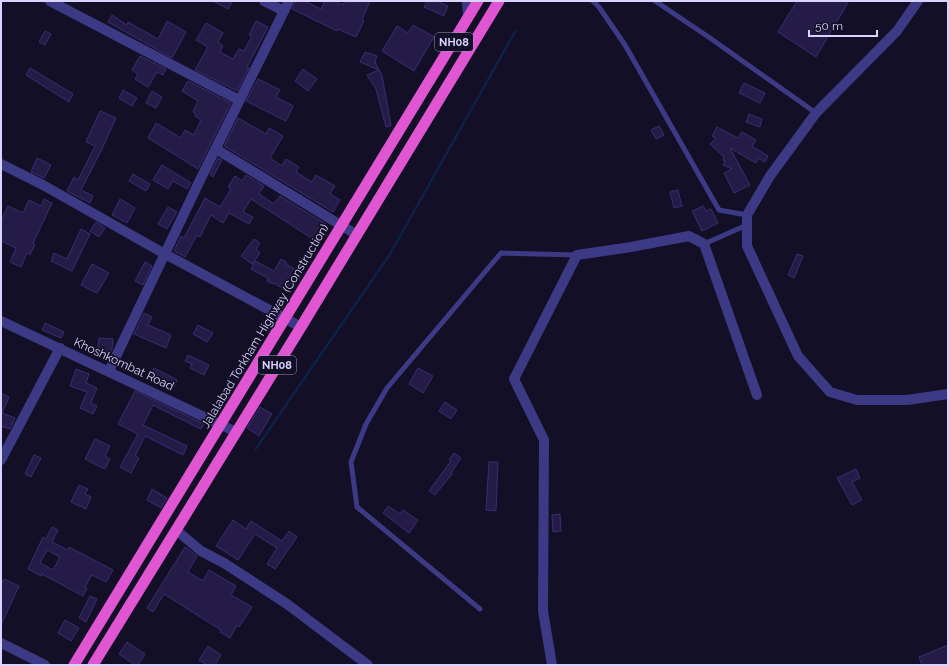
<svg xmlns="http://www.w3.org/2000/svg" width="949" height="666" viewBox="0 0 949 666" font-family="Raleway,sans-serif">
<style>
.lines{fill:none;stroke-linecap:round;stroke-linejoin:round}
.stream{stroke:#0c2248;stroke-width:2.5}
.building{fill:#241b47;stroke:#3b2d73;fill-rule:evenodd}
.service{stroke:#3d3a85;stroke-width:5}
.minor{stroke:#3d3a85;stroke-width:10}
.tertiary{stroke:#3d3a85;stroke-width:10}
.trunk{stroke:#e055d1;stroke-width:11}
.labels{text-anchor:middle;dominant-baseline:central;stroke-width:3.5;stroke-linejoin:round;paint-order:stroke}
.shield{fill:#130f26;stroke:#9e99be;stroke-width:1}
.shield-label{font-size:11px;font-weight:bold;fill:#d9d4ff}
.street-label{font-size:12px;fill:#d9d4ff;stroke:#130f26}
</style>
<rect width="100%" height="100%" fill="#130f26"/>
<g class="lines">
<path class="stream" d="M255,450L390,254L516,30"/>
</g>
<g class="building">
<path d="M213,1H233L228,9Z"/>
<path d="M296,1H304L321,9L325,1H334L343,5L345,1H370L362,20L364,21L356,37L338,29L337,31L292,9Z"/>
<path d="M427,1H437L448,6L444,16L424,7Z"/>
<path d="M797,1H849L816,57L778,32Z"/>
<path d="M112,15L127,25L128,22L158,39L167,21L186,32L172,58L108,22Z"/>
<path d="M256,21L268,27L247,67L249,68L237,91L195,70L208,47L196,40L206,23L223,33L218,42L223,46L220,52L233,59L239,49L244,51L252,36L249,35Z"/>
<path d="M413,25L434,37L414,71L382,51L397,26L408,33Z"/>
<path d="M45,31L51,34L45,45L39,42Z"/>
<path d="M365,52L377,56L375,62L379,70L360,62Z"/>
<path d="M140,56L166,69L163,75L157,72L148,87L135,79L138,74L132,70Z"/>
<path d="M30,68L73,94L69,102L26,75Z"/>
<path d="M303,69L317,79L308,91L295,81Z"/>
<path d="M379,70L382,75L391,126L386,127L376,89L367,75Z"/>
<path d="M258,79L280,90L276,97L293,106L286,121L246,101Z"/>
<path d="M188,81L231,103L198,169L148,138L156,123L181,138L185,130L194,135L201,120L195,116L196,114L193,112L198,101L182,91Z"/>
<path d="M744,83L765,93L760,103L739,93Z"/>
<path d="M123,90L137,98L132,106L119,98Z"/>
<path d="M152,91L162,97L156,108L146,103Z"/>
<path d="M100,111L116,118L102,149L81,190L93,196L90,203L67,191L74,177L78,180L95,146L86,142Z"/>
<path d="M749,114L762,119L760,127L746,122Z"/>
<path d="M238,118L266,134L269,128L283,136L270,158L282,166L286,159L299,167L296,172L312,182L316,175L335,186L330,194L340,200L333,212L224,146Z"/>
<path d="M659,126L664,135L656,139L651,130Z"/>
<path d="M717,127L738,138L742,132L756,140L752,146L768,156L765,162L758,158L756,163L730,148L750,185L734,193L724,173L732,169L723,165L725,161L723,160L724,157L710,144L716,138L712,136Z"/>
<path d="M37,158L51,165L44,178L31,172Z"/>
<path d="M218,158L222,160L213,177L210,175Z"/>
<path d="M162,165L191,183L187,189L173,181L168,189L153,180Z"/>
<path d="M133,174L150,184L146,191L129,181Z"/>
<path d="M246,175L264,186L259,194L274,204L280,196L326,224L316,241L251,199L243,212L253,217L249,224L229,213L223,223L211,215L200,237L197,235L185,257L174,251L181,236L184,238L205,198L220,207L231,189L228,187L235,176L242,181Z"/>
<path d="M678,190L682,206L674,208L670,192Z"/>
<path d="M44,199L52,203L33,243L35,244L30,255L27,253L21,267L10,262L16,248L1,241V221L8,206L23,213L29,200L41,206Z"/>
<path d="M120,199L135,208L127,223L112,215Z"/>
<path d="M703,206L706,211L711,209L718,223L702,231L692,211Z"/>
<path d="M168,207L177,212L167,229L158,224Z"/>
<path d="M96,222L105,228L99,237L90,231Z"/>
<path d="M81,229L90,234L72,271L51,261L54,253L67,259Z"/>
<path d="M254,239L260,243L256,249L260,253L252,264L241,256Z"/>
<path d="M797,254L803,256L794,278L788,275Z"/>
<path d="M281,259L287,263L286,264L301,273L290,293L274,283L273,284L267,281L268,278L251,269L255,261L274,271Z"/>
<path d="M145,262L152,266L143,285L135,281Z"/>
<path d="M92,264L109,273L97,293L81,285Z"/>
<path d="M144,313L152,317L148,325L171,335L166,348L134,334Z"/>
<path d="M45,323L64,332L61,338L42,330Z"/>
<path d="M198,325L213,333L207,342L193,334Z"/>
<path d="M99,338L113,339L112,349L110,354L97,353Z"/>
<path d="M188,355L209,365L204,375L190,368L192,364L185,361Z"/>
<path d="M154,368L177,380L174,387L150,376Z"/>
<path d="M418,368L433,376L423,393L409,384Z"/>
<path d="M76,369L89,374L86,383L97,388L91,403L97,406L93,414L80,408L87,392L70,386Z"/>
<path d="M135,391L204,424L201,429L153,405L143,425L187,446L183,455L145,436L135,456L139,458L131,473L120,467L138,434L118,424Z"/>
<path d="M1,393L9,397L2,413L15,418L10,429L1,426Z"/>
<path d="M445,402L457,410L451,419L439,411Z"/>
<path d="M260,407L272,414L259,436L247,428Z"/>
<path d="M95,439L110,446L105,456L110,459L105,469L85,459Z"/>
<path d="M454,453L461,458L451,473L452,474L435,495L429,491L451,461L449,460Z"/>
<path d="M34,455L41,458L31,477L25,474Z"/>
<path d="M489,462H498L496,511L486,510Z"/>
<path d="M856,469L860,478L852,482L862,500L852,505L837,478Z"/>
<path d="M79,485L88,489L85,494L91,497L86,509L71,502Z"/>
<path d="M152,489L167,498L161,508L147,500Z"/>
<path d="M388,506L400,514L403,510L418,520L409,533L383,513Z"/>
<path d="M560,514L561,531L553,532L552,515Z"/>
<path d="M233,520L246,529L251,521L282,541L289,531L297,537L275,569L267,564L277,548L255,534L238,560L216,546Z"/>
<path d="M52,527L58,530L52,542L68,550L69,547L113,570L106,582L92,575L85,587L87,588L83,596L42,574L41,576L28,569L43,537L46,539ZM47,550L60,557L53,570L40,563Z"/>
<path d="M185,547L197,556L188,572L203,581L209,570L236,586L231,595L252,607L239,627L237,625L230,638L220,632L221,630L164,594L153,612L147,608Z"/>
<path d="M4,579L19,586L1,625V585Z"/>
<path d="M90,596L97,599L86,622L79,618Z"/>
<path d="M65,620L79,628L71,641L58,633Z"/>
<path d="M127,642L145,654L138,665H135L119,654Z"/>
<path d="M948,645V665H922L919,657Z"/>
<path d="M208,646L221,655L215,665H207L199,660Z"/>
</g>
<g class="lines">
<g class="service">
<path d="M593,1L599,7L625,45L719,210L747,215"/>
<path d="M655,1L710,38L816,113"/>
<path d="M704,244L747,225"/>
<path d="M480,609L357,507L351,462L366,424L387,388L501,253L577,255"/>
</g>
<g class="minor">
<path d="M50,1L239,100"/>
<path d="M264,1L284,11"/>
<path d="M467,1L468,17"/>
<path d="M918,1L897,31L816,113L770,176L747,215V246L798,356L830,392L857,400H907L948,394"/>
<path d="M216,149L357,235"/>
<path d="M1,164L43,185L165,254L301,327"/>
<path d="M109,371L201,178L289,1"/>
<path d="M1,460L60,348"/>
<path d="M176,530L201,551L224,563L287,604L368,665"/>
<path d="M1,643L45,665"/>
<path d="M552,665L543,611L544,440L514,379L577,255L631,247L689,236L704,244L757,395"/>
</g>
<path class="tertiary" d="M1,321L236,432"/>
<g class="trunk">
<path d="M74,665L478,1"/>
<path d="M93,665L301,327L499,1"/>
</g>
</g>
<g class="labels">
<g class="shield">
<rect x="435" y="33" width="38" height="18" rx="3"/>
<rect x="258" y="356" width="38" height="18" rx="3"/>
</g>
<g class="shield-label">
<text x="454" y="42">NH08</text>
<text x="277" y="365">NH08</text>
</g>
<g class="street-label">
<text transform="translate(265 326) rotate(-59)">Jalalabad Torkham Highway (Construction)</text>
<text transform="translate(124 364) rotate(25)">Khoshkombat Road</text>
</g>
</g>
<rect width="949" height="666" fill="none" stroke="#d9d4ff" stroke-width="4"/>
<path d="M809 30v6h68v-6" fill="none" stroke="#d9d4ff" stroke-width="2"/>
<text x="815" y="30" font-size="12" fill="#d9d4ff" stroke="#130f26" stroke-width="3" paint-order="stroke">50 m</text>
</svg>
